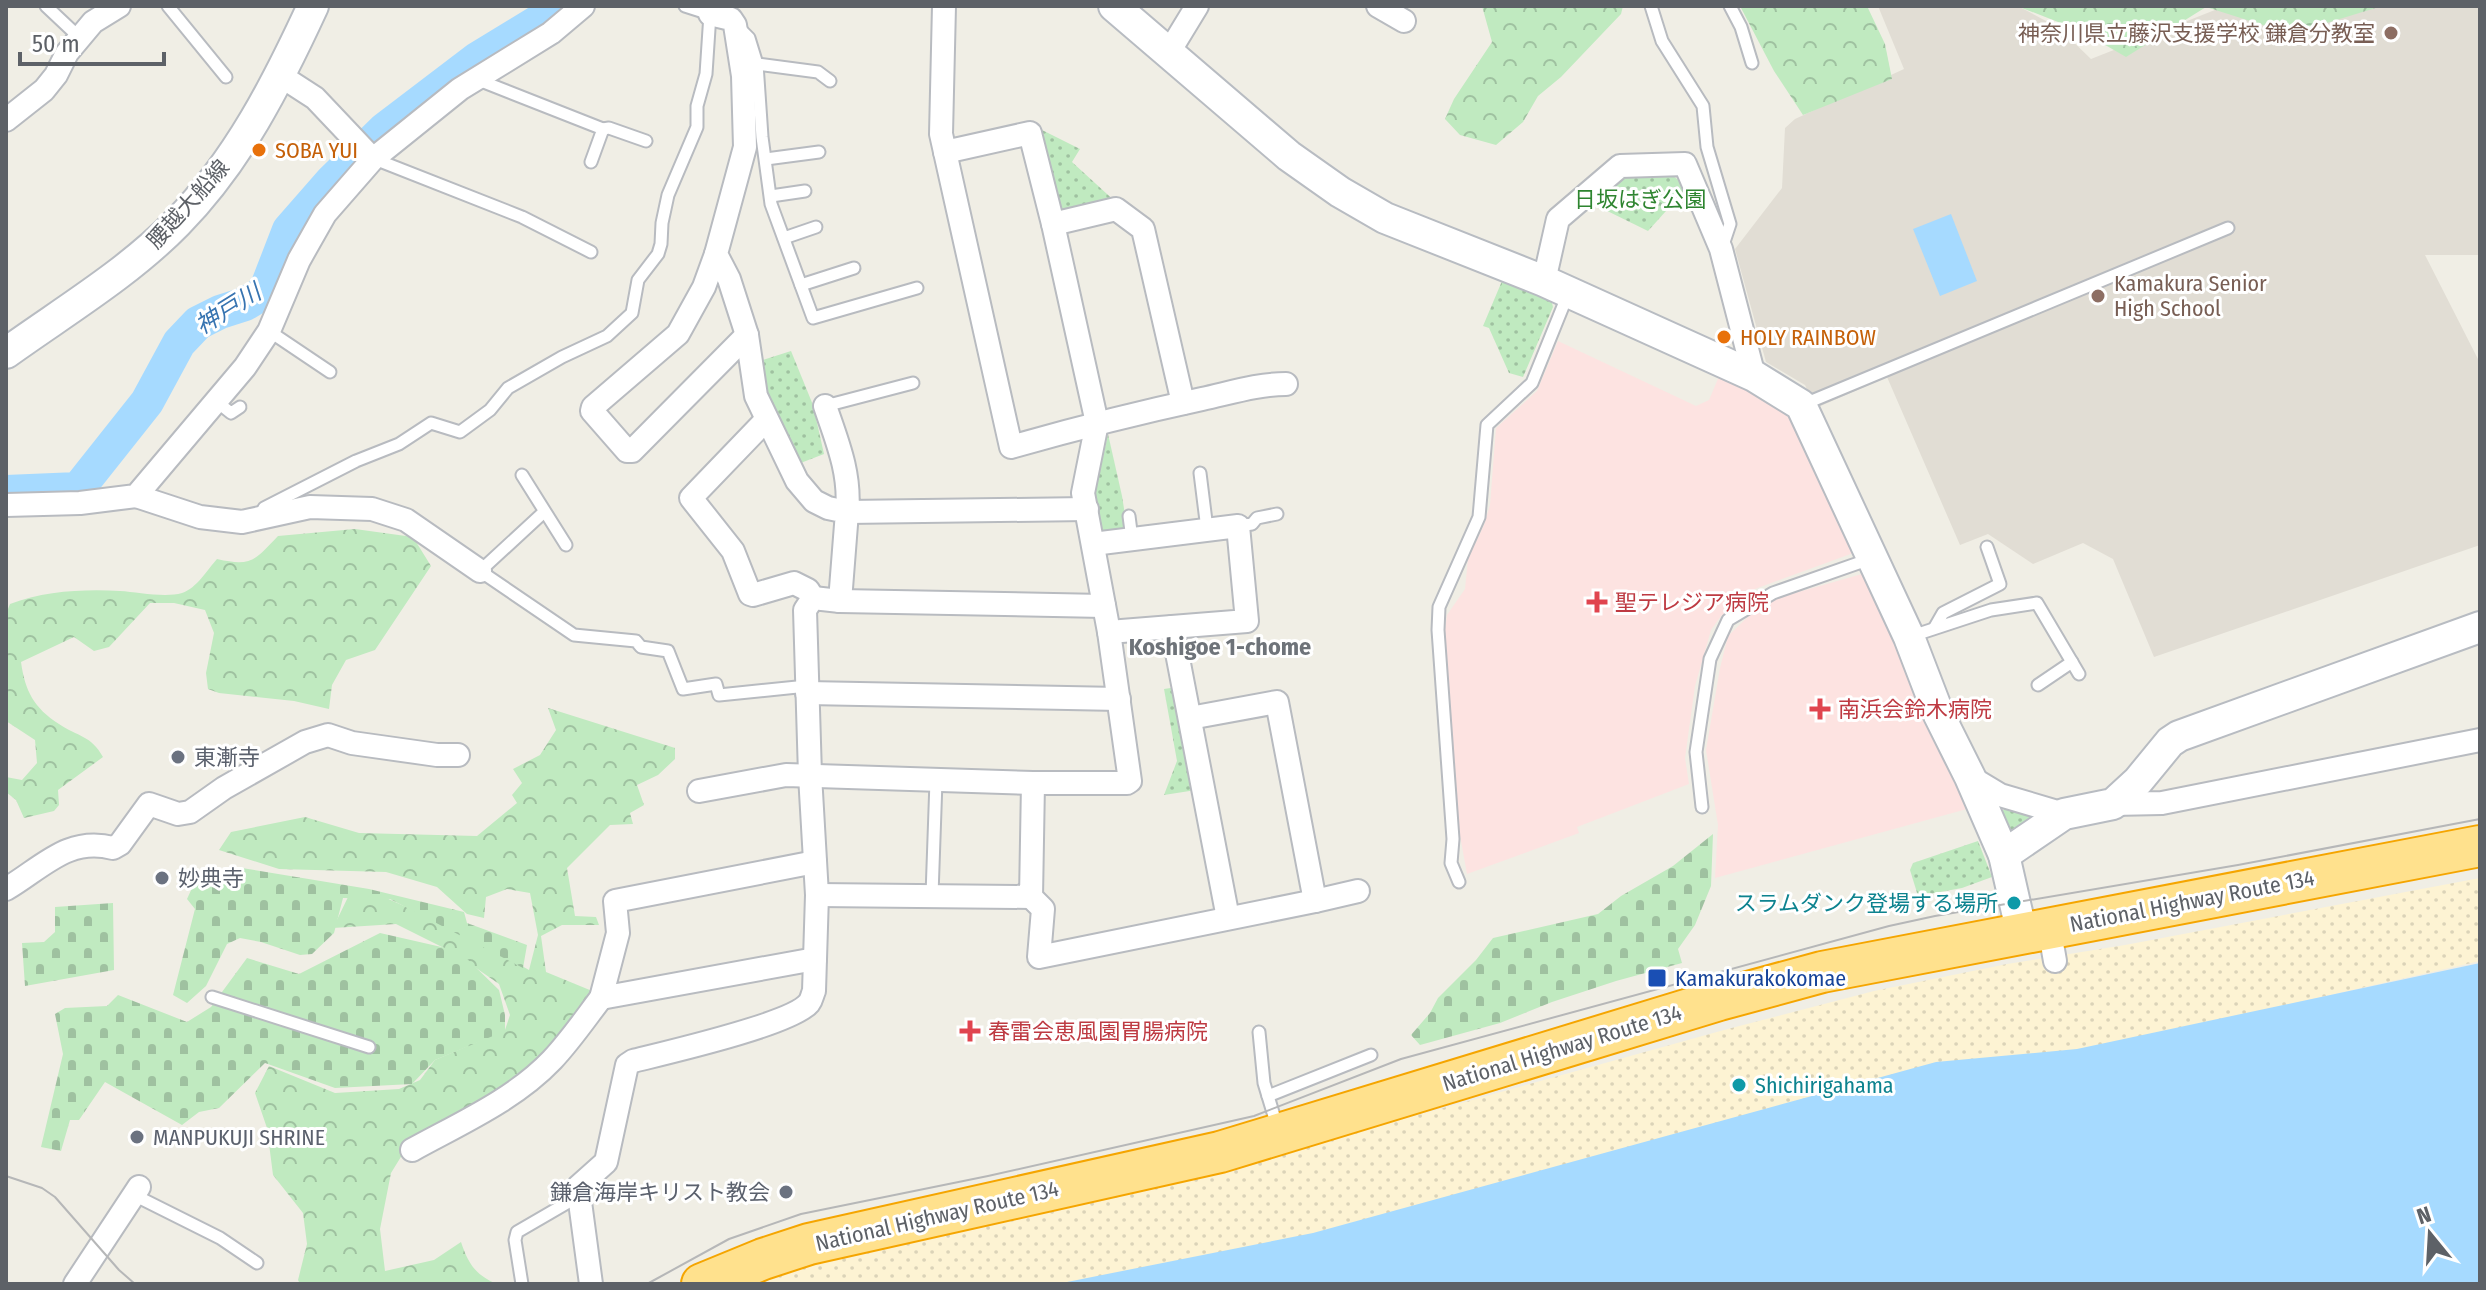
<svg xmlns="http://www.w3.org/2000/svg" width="2486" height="1290" viewBox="0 0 2486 1290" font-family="'Fira Sans Condensed','Noto Sans JP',sans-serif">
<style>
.education{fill:#e1ddd4}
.medical{fill:#fde3e1}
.grass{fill:url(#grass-dots)}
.forest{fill:url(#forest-crowns)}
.sand{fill:url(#sand-dots)}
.cemetery{fill:url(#cemetery-stones)}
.water{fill:#a6daff}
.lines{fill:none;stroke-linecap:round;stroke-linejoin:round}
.river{stroke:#a6daff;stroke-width:34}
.lane-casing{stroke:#b8bbc0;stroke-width:15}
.street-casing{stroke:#b8bbc0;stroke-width:26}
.secondary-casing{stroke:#b8bcc2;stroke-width:34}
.highway-casing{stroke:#f5a500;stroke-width:44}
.lane{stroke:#fff;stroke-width:11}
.street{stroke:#fff;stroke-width:22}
.secondary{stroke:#fff;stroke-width:30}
.highway{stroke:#ffe18d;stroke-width:40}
.tram{stroke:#b6b7b8;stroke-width:2}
.education-dot{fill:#8d6e63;stroke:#fff;stroke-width:3}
.food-dot{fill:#e8710a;stroke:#fff;stroke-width:3}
.health-dot{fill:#e0444e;stroke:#fff;stroke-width:3}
.worship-dot{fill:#6b7280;stroke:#fff;stroke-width:3}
.culture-dot{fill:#0f9aa8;stroke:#fff;stroke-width:3}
.transit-dot{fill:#1a4fb4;stroke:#fff;stroke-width:3}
.labels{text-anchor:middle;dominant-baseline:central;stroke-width:6;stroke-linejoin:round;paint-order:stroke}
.education-label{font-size:22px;fill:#785e54;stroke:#fff;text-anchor:end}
.food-label{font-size:22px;fill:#c56008;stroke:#fff;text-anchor:start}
.park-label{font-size:22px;fill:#2e8530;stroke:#fff}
.street-label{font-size:22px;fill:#5d6167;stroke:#fff}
.health-label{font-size:22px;fill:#be3a42;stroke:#fff;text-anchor:start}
.worship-label{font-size:22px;fill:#5b616d;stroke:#fff;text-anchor:start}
.culture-label{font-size:22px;fill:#0d838f;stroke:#fff;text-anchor:end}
.transit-label{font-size:22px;fill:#164399;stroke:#fff;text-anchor:start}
.water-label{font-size:24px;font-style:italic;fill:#3774b1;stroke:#fff}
.neighbourhood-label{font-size:24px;font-weight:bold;fill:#6e7379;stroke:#fff}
</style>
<defs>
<pattern id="grass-dots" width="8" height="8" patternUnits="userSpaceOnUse" patternTransform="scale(2)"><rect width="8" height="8" fill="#c0eac0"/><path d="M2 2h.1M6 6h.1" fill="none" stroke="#9fc1a0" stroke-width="1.8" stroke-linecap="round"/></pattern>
<pattern id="forest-crowns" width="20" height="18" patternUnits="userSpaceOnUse" patternTransform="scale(2)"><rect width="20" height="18" fill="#c0eac0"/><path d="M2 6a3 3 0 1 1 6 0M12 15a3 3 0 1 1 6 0" fill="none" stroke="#9fc1a0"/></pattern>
<pattern id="sand-dots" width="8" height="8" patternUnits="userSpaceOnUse" patternTransform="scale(2)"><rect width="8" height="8" fill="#fdf3d3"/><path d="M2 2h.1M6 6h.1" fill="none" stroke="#dbd3b8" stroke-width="1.8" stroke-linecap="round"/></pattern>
<pattern id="cemetery-stones" width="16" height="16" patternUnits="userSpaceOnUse" patternTransform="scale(2)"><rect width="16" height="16" fill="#c0eac0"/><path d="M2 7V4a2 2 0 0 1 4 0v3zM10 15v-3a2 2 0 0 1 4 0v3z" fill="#9fc1a0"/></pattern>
</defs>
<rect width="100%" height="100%" fill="#f0eee5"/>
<path class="education" d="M1878,6H2018L2059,28L2091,59L2225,6H2480V255H2425L2480,363V545L2154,657L2113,559L2083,543L2033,564L1988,534L1960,545L1887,377L1816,408L1805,385L1766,362L1735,249L1782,188L1785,128L1795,119L1904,69Z"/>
<g class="medical">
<path d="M1558,341L1696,406L1709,400L1720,374L1788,409L1856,552L1755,589L1721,616L1711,630L1695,686L1685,758L1689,784L1577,827L1579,833L1467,874L1457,819L1445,630L1447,615L1465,589L1468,559L1484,525L1490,505L1496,428L1537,391Z"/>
<path d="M1869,572L1901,641L1967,809L1715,878L1718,825L1706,750L1720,668L1728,636L1757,608L1781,597Z"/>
</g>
<g class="grass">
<path d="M1034,126L1080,149L1072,162L1119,205L1065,219L1050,212Z"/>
<path d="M1623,172L1670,174L1683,183L1684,191L1648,231L1591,203Z"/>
<path d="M1502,281L1550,295L1553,307L1523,377L1509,373L1489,328L1483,326Z"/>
<path d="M791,351L813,405L824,454L798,464L764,392L760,361Z"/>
<path d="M1108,434L1122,496L1128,534L1101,538L1094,498Z"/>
<path d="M1177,687L1196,790L1164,795L1177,761L1164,689Z"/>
<path d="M2007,807L2038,815L2011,836L2001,812Z"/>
<path d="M1978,841L1992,877L1962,888L1918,896L1910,870L1913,863Z"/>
</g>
<g class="forest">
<path d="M1482,6H1623L1621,14L1561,77L1538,96L1523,122L1496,145L1460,135L1445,119L1454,99L1492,42Z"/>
<path d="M1740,6H1867L1885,44L1892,79L1803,115L1774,71Z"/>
<path d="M2017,6H2382L2304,30L2269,27L2206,7L2126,57L2081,31Z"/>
<path d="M355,529L413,537L431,566L375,650L346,660L332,685L329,709L294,701L219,693L208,689L206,673L214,633L205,610L174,603H150L109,647L94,651L74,637L21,662C25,691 34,708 59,724C78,737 91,735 103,757L58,790L59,805L54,811L24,818L16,800L6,792V777L22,780L37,763L35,740L6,721V614L10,604C44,591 84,589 120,591C137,592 165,598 182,593C197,588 207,570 217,559C252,567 255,560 278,536Z"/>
<path d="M548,708L675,748V759L658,775L637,785L644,805L630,813L633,824L610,825L567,868L575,916L596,917L599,925H562L541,936L546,972L597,993L525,1074L407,1147L391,1173L380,1229L385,1271L434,1260L461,1242C468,1263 475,1275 497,1284H300L298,1280L307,1244L303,1213L273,1175L267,1128L255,1093L269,1066L335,1093L399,1089L420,1080L435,1060L505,1030L510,1015L499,984L456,954L396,924L333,928L349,895L384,897L455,929L529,970L538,935L530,893L507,889L486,897L484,918L467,914L437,887L386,872L279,869L219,850L231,832L305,817L359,833L477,836L517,803L512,795L522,783L513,769L540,755L556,730Z"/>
</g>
<path class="sand" d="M2480,878V961L2290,1004L1162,1284H747L795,1265L1310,1145L1724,1030L1874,991L2007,964L2125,945Z"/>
<g class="cemetery">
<path d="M1713,834L1711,886L1695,925L1678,949L1682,963L1616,981L1552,1002L1500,1023L1420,1045L1411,1035L1430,1013L1438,998L1476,960L1493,938L1598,914L1621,896L1673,866Z"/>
<path d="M242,868L369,889L464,912L467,923L527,945L523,968L390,899L343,898L334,933L312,954L300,955L261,942L240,938L227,944L206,986L187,1003L173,995L195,909L187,899L198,875L213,885Z"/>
<path d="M113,903L114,970L25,986L22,943L44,942L55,932V907Z"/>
<path d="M380,933L459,951L499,990L505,1015V1031L435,1060L412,1084L335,1088L265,1063L219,1108L199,1112L182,1125L105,1082L79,1120H70L61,1151L41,1147L63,1054L55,1014L65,1008L107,1006L118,995L187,1022L211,1007L247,958L299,974Z"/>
</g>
<g class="water">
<path d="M1951,214L1977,281L1940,296L1913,229Z"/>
<path d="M2480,963V1284H1057L1313,1233L1936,1062L2077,1049Z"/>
</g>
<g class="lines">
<path class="river" d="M6,492L78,489L147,402L179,343L198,323L220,312L245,304L265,292L289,230L331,182L385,129L477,59L546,17L555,6"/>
<defs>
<g id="lane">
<path d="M46,6L80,38"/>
<path d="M168,6L226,77"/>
<path d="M1651,6L1662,41L1703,106L1707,147L1730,224L1723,245"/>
<path d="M1730,6L1741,27L1752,63"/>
<path d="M739,28L749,38L757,64L762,137L771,204L813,318L917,288"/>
<path d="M757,64L818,72L830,81"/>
<path d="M476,79L603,129L591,162"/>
<path d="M603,129L609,128L646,141"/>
<path d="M372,158L522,217L591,252"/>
<path d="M766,159L819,152"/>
<path d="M771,196L805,191"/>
<path d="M784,238L816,227"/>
<path d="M801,285L854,268"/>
<path d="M269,331L330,372"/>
<path d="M216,401L231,413L240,407"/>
<path d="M1802,405L2228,228"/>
<path d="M825,406L913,383"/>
<path d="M1200,473L1207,529"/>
<path d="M522,475L566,545"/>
<path d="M262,512L264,508L356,461L399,444L431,423L460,432L490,410L508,388L562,357L607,336L632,313L638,280L658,254L661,244L662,223L668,195L697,127V106L706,74L710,14L685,6"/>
<path d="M544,512L480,571L574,635L636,641L641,647L668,651L683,689L716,684L719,695L807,686"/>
<path d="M1129,516L1132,539"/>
<path d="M1238,526L1252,524L1257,518L1277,514"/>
<path d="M1935,627L1943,613L2000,584L1987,547"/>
<path d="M1909,637L1991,610L2037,603L2079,674"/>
<path d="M2038,685L2072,662"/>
<path d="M1702,807L1696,752L1710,659L1728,620L1773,593L1870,559"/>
<path d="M1459,882L1451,863L1453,839L1438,630L1439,607L1479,517L1487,425L1532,383L1568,294"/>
<path d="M932,895L936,781"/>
<path d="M212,997L369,1047"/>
<path d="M1259,1032L1264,1083L1278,1129"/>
<path d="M1268,1096L1371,1055"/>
<path d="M134,1195L220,1238L257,1263"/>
<path d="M522,1284L515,1240L517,1232L579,1196"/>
</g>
<g id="street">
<path d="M944,6L941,134L1011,447C1074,429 1137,413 1202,399C1230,393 1258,384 1286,384"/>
<path d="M1378,6L1404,21"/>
<path d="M710,14L731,19L735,25L743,76L745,147L716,254L729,279L747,335L756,396L797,481L814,501L828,508L847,512L840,601"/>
<path d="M1169,52L1197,6"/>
<path d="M281,76L315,98L369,155"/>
<path d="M6,120L44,90L56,75L67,53L93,22L119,6"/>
<path d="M1053,224L1116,209L1143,229L1183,403"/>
<path d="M716,254L704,287L678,334L593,407L592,411L627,451H632L747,335"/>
<path d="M1544,281L1558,219L1620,166L1685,164L1721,249L1754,376"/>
<path d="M825,406C837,441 851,474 847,512L1087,509"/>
<path d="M766,420L691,498L733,551L750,594L753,595L794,583L808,590L813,598"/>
<path d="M136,496L200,517L242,522L310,507L372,509L406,520L480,571"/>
<path d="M6,505L80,503L136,496L245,367L269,331L299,260L325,214L373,159L460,89L551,33L583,6"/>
<path d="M1093,544L1238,526L1247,621L1109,632"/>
<path d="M1172,627L1228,918"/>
<path d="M807,693L1119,699"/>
<path d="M1970,777L2000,795L2064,814"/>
<path d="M699,791L786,775L1033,783H1127L1130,781L1109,632L1083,493L1097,423L1053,224L1030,133L945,152"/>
<path d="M2113,804L2162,803L2480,740"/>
<path d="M815,862L615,901L618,933L601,998L815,959"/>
<path d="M6,889C42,868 68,836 113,848L120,844L149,804L178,814L190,812L224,788L305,742L328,735L352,743L437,755H458"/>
<path d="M817,895L1031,897L1033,783"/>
<path d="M1031,897L1043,909L1039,957L1315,901L1277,702L1190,718"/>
<path d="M1315,901L1358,891"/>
<path d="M2052,944L2055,961"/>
<path d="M412,1150C459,1124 514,1100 552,1060C570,1041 585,1019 601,998"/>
<path d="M75,1284L139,1187"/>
<path d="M591,1284L578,1187L606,1162L627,1065L633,1061C665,1053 792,1024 809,1003C812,999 812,995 814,991L817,895L810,775L805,610L813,598L840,601L1104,606"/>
</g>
<g id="secondary">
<path d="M1114,6L1289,156L1340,192L1385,218L1544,281L1754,376L1801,405L1909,637L1939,715L1970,777L2004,855L2022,934"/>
<path d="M6,353C63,312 127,274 177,223C238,161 277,84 313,6"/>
<path d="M2004,855L2064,814L2113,804L2138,781L2170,742L2179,736L2480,627"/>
</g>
<path id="highway" d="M702,1284L763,1259L809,1244L1220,1152L1719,1000L1822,972L2480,846"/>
</defs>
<use href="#lane" class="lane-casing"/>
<use href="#street" class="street-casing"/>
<use href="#secondary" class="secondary-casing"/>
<use href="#highway" class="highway-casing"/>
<use href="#lane" class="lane"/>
<use href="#street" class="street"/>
<use href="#secondary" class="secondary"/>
<use href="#highway" class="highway"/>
<g class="tram">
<path d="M6,1176L42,1188L55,1197L119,1270L135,1284"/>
<path d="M647,1284L729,1239L801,1214L988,1176L1254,1116L1401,1059L1889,926L1935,916L2238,865L2480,819"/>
</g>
</g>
<g class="education-dot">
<circle cx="2391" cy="33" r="8"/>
<circle cx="2098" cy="296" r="8"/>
</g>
<g class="food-dot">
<circle cx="259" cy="150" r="8"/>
<circle cx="1724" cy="337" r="8"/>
</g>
<g class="health-dot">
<path d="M1593 590h8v8h8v8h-8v8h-8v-8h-8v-8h8z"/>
<path d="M1816 697h8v8h8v8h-8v8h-8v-8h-8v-8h8z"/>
<path d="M966 1019h8v8h8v8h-8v8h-8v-8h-8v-8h8z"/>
</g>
<g class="worship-dot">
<circle cx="178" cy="757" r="8"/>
<circle cx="162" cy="878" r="8"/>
<circle cx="137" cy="1137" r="8"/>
<circle cx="786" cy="1192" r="8"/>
</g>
<g class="culture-dot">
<circle cx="2014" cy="903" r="8"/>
<circle cx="1739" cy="1085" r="8"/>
</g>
<rect class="transit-dot" x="1647" y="968" width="20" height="20" rx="4"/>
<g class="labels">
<g class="education-label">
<text x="2375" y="33">神奈川県立藤沢支援学校 鎌倉分教室</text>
<text x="2114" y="283" text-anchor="start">Kamakura Senior<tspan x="2114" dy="25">High School</tspan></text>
</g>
<g class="food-label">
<text x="275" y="150">SOBA YUI</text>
<text x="1740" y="337">HOLY RAINBOW</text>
</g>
<g class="park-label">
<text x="1640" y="199">日坂はぎ公園</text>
</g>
<g class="street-label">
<text transform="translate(188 204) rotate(-48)">腰越大船線</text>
<text transform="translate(2192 901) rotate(-11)">National Highway Route 134</text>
<text transform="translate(1562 1048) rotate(-17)">National Highway Route 134</text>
<text transform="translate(937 1216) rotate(-13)">National Highway Route 134</text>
</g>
<g class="health-label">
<text x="1615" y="602">聖テレジア病院</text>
<text x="1838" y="709">南浜会鈴木病院</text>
<text x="988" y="1031">春雷会恵風園胃腸病院</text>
</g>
<g class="worship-label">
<text x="194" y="757">東漸寺</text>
<text x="178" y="878">妙典寺</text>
<text x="153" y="1137">MANPUKUJI SHRINE</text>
<text x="770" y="1192" text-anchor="end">鎌倉海岸キリスト教会</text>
</g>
<g class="culture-label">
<text x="1998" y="903">スラムダンク登場する場所</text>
<text x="1755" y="1085" text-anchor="start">Shichirigahama</text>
</g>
<g class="transit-label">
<text x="1675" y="978">Kamakurakokomae</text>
</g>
<g class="water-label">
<text transform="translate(228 309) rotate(-32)">神戸川</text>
</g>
<g class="neighbourhood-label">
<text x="1220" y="647">Koshigoe 1-chome</text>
</g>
</g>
<rect width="2486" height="1290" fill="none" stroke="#5d6167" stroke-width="16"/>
<g transform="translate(2430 1234) rotate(342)" stroke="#ffffff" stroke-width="6" paint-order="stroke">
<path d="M0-6L14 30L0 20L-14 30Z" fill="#5d6167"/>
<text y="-12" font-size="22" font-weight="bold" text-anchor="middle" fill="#5d6167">N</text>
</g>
<path d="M20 52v12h144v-12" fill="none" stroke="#5d6167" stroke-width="4"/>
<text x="32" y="52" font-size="24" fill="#5d6167" stroke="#ffffff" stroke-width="6" paint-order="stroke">50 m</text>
</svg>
